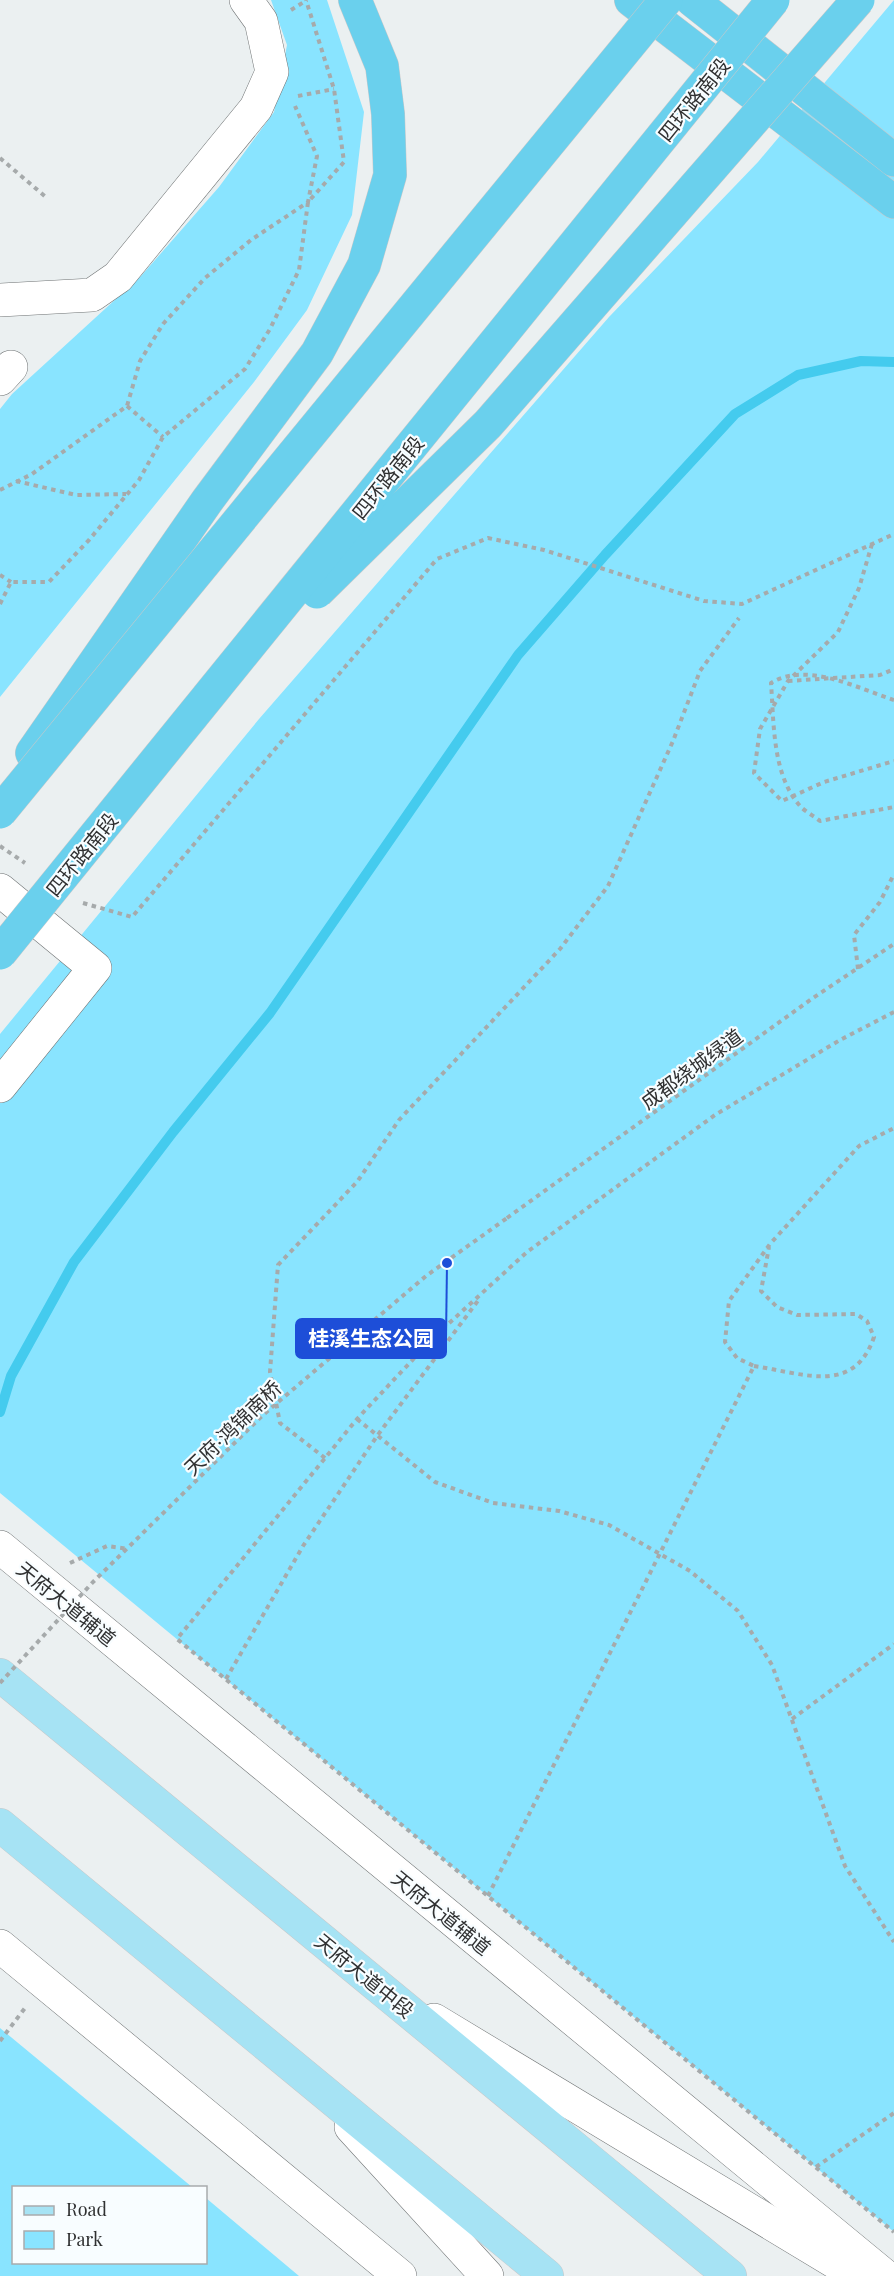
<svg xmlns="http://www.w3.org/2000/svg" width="894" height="2276" viewBox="0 0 894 2276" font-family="'Playfair Display','Noto Sans SC',serif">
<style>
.green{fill:#89e4ff}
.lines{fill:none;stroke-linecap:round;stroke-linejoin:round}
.stream{stroke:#44cbee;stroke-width:10}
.minor-casing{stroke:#6f7374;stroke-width:34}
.major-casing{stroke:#c9c9ca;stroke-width:34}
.highway-casing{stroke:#c9c9ca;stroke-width:34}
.path{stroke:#a6aaab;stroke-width:4;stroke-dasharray:4.5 4.5;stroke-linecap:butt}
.minor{stroke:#fff;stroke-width:33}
.major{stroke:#a6e3f4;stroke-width:33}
.highway{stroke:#6ad0ed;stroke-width:33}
.highway-bridge-casing{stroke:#c9c9ca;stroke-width:34;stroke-linecap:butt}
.path-bridge{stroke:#a6aaab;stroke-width:4;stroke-dasharray:4.5 4.5;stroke-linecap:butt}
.highway-bridge{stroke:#6ad0ed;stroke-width:33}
.labels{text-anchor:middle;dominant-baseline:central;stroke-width:4.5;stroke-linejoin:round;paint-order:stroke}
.street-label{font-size:20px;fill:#303132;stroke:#f8fdff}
.leader{fill:none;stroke:#1d4ed8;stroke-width:2}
.callout-dot{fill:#1d4ed8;stroke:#f8fdff;stroke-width:2}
.callout{fill:#1d4ed8;stroke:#1d4ed8;stroke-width:2}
.callout-label{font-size:21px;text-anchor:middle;font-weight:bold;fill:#fff}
</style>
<rect width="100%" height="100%" fill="#ebf0f1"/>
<g class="green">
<path d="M271,0H327L364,112L352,215L307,310L254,382L0,697V409L12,394L141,276L219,187L274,112L287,45Z"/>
<path d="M894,0V2232L0,1493V1034L259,719L609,317L758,162Z"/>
<path d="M0,2028L192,2187L14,2188V2262H206V2198L299,2276H0Z"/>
</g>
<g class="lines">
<path class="stream" d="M0,1412L11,1376L74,1262L173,1132L270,1013L518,655L605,555L735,414L798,375L861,361L894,362"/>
<defs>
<g id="minor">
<path d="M0,300L92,295L118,277L256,108L272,72L261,21L246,0"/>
<path d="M0,379L11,367"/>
<path d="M0,890L95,968L0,1086"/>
<path d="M0,1547L885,2276"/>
<path d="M0,1946L400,2276"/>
<path d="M434,2020L855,2274"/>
<path d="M351,2127L487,2276"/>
</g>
<g id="major">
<path d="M0,1675L730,2276"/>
<path d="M0,1825L547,2276"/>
</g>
<g id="highway">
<path d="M631,0L894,202"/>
<path d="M692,0L894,160"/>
<path d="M32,753L207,501L317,353L364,265L390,175L388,114L382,66L355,0"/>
</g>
</defs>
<use href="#minor" class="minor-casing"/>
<use href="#major" class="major-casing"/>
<use href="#highway" class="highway-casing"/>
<g class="path">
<path d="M291,10L307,0"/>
<path d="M298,96L334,89"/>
<path d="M0,158L47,198"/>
<path d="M127,406L163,437"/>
<path d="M16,481L76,495L126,494"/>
<path d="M0,490L32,474L127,406L140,361L163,324L205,278L251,240L308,202L317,156L295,106"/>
<path d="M872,544L859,588L838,632L788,681L760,729L754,773L782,801L824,782L894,761"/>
<path d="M0,575L11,582"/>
<path d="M0,604L11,582H49L89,540L139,480L163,437L245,369L270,329L299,270L308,202L344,162L334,89L306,0"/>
<path d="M788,681L880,675L894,669"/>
<path d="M0,846L25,863"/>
<path d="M83,903L132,917L437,559L488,538L544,550L704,601L742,604L894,534"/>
<path d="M858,969L854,935L880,902L894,874"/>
<path d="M894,1012L840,1040L715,1115L527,1252L435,1336L357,1419L177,1639L894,2232"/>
<path d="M507,1218L813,998L894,944"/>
<path d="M754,1366C802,1373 854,1396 874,1337L867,1321L856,1314L797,1315L777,1307L761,1291L769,1247"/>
<path d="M357,1419L435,1482L493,1503L559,1511L609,1525L690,1571L738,1611L772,1665L845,1866L894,1942"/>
<path d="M325,1458L280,1423L270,1372L278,1265L357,1182L399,1120L560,949L608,886L673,741L700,671L739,618"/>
<path d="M70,1563L107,1546L129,1549"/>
<path d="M226,1679L303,1546L377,1436L480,1298"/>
<path d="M792,1719L894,1644"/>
<path d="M488,1896L754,1366L737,1358L725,1342L729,1301L770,1244L859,1146L894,1128"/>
<path d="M0,2041L25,2008"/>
<path d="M816,2167L894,2113"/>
</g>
<use href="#minor" class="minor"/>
<use href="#major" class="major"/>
<use href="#highway" class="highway"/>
<defs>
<g id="highway-bridge">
<path d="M317,592L488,424L858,0"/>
<path d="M0,812L666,0"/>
<path d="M0,953L773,0"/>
</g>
</defs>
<use href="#highway-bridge" class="highway-bridge-casing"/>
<g class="path-bridge">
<path d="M894,700C857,688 806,661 771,683C774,723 772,776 801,807C806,812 814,816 820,821L894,807"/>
<path d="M0,1683L93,1582L263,1415L426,1276L507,1218"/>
</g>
<use href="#highway-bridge" class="highway-bridge"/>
</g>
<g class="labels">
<g class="street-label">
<text transform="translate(693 99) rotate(-51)">四环路南段</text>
<text transform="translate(387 477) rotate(-51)">四环路南段</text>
<text transform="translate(81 854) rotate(-51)">四环路南段</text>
<text transform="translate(691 1068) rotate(-36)">成都绕城绿道</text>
<text transform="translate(232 1427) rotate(-44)">天府·鸿锦南桥</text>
<text transform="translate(67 1603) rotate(39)">天府大道辅道</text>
<text transform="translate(442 1912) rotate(39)">天府大道辅道</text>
<text transform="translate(365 1975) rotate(39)">天府大道中段</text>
</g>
</g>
<path class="leader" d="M447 1263L446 1339"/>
<circle class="callout-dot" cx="447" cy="1263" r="6"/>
<rect class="callout" x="296" y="1319" width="150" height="39" rx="6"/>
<g class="callout-label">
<text x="371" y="1346">桂溪生态公园</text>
</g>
<rect x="12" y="2186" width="195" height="78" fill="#f8fdff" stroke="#a8abad" stroke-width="1.5"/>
<rect x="24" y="2206" width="30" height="9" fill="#a6e3f4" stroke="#a8abad" stroke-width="1.5"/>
<text x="66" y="2216" font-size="18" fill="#303132">Road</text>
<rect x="24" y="2231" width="30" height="18" fill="#89e4ff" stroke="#a8abad" stroke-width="1.5"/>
<text x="66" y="2246" font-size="18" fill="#303132">Park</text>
</svg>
